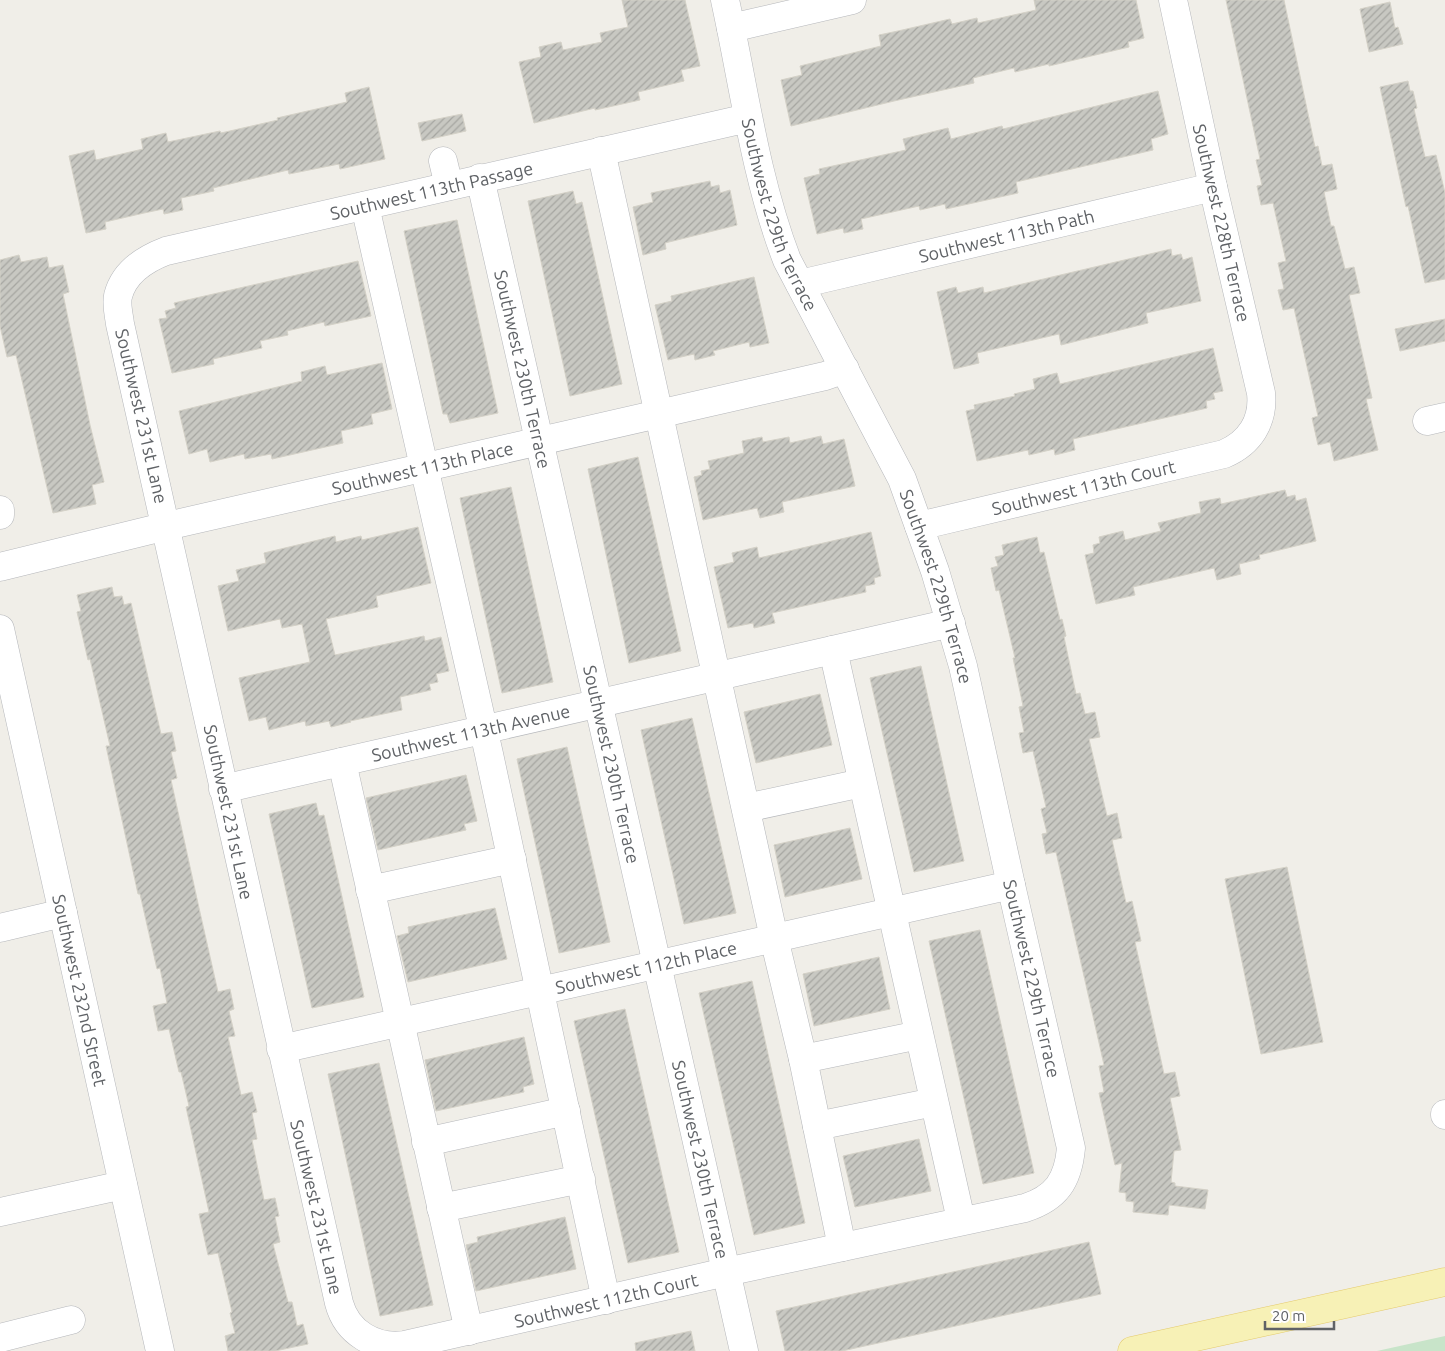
<svg xmlns="http://www.w3.org/2000/svg" width="1445" height="1351" viewBox="0 0 1445 1351" font-family="Ubuntu,sans-serif">
<style>
.park{fill:#c8e4c9}
.building{fill:url(#building-hatch);stroke:#d4d1c7}
.lines{fill:none;stroke-linecap:round;stroke-linejoin:round}
.minor-casing{stroke:#b5b7bb;stroke-width:29}
.major-casing{stroke:#e4ca6d;stroke-width:29}
.minor{stroke:#fff;stroke-width:28}
.major{stroke:#f7f1b6;stroke-width:28}
.labels{text-anchor:middle;dominant-baseline:central;stroke-width:5;stroke-linejoin:round;paint-order:stroke}
.street-label{font-size:18px;fill:#5f6266;stroke:#fff}
</style>
<defs>
<pattern id="building-hatch" width="6" height="6" patternUnits="userSpaceOnUse" patternTransform="scale(1.25)"><rect width="6" height="6" fill="#c8c8c2"/><path d="M-1 1l2-2M0 6l6-6M5 7l2-2" fill="none" stroke="#a6a6a1"/></pattern>
</defs>
<rect width="100%" height="100%" fill="#f0eee8"/>
<path class="park" d="M1445,1336V1351H1377Z"/>
<g class="building">
<path d="M622,0H685L700,66L681,70L684,81L638,92L640,100L595,110V108L534,123L519,62L541,57L539,47L561,42L563,50L602,42L600,33L628,27Z"/>
<path d="M1034,0H1136L1144,38L1128,42L1129,47L1049,66V64L1015,72L1014,68L973,78L974,83L894,101L791,126L781,80L802,75L800,66L881,46L879,35L898,31L950,19L952,24L977,18L978,23L1036,10Z"/>
<path d="M1226,0H1284L1315,147L1318,146L1322,166L1332,164L1337,189L1324,192L1331,226H1334L1345,269L1354,267L1360,293L1349,295L1372,398L1366,399L1378,450L1334,461L1330,442L1318,445L1312,418L1318,416L1294,308L1283,310L1278,290L1284,289L1278,263L1286,261L1273,203L1261,205L1257,186L1262,185L1256,160L1260,159Z"/>
<path d="M1390,2L1395,28L1398,27L1403,44L1369,52L1360,9Z"/>
<path d="M1408,81L1410,91H1413L1417,108L1414,109L1425,157L1436,155L1445,193V279L1425,283L1408,206L1406,207L1380,87Z"/>
<path d="M369,87L385,159L340,169L339,164L289,174L288,170L213,188L214,191L181,198L183,210L164,214L163,209L144,213L105,222L106,229L86,233L69,156L94,150L96,160L143,149L141,139L166,133L168,142L220,131L221,133L278,120L277,118L347,102L345,93Z"/>
<path d="M1158,91L1168,134L1151,139L1153,150L1016,182L1018,193L946,209L945,204L920,210L919,206L861,219L863,229L844,233L843,228L817,234L804,178L820,174L819,169L906,150L903,139L948,128L951,139L1002,126L1003,129Z"/>
<path d="M462,114L466,131L422,141L418,123Z"/>
<path d="M710,181L711,187L719,185L720,193L730,190L737,225L665,243L666,249L643,255L633,207L653,202L651,193Z"/>
<path d="M573,191L576,204L582,202L622,384L570,396L528,201Z"/>
<path d="M457,220L498,413L450,423L447,414H443L404,231Z"/>
<path d="M1171,249L1172,256L1181,254L1183,260L1192,257L1201,301L1146,313L1148,323L1061,345L1059,334L977,353L979,363L954,369L937,292L956,287L958,293L983,287L984,293Z"/>
<path d="M19,255L21,262L47,257L49,268L63,265L69,292L63,294L90,425L104,482L92,485L96,504L53,513L16,355L7,357L0,326V260Z"/>
<path d="M358,261L371,316L325,326L324,322L287,331L288,335L260,341L262,348L213,359L214,364L172,373L159,319L167,318L165,311L176,308L174,303Z"/>
<path d="M754,277L769,343L750,347L749,342L713,351L715,355L695,360L694,354L668,360L655,305L672,301L671,296Z"/>
<path d="M1445,319V341L1400,351L1395,329Z"/>
<path d="M1213,348L1223,391L1213,393L1215,399L1206,401L1207,408L1073,439L1075,450L1055,455L1054,449L1029,455L1028,450L977,461L966,411L975,409L974,405L1015,396L1014,394L1035,389L1033,379L1057,373L1060,384Z"/>
<path d="M382,363L392,409L371,414L373,424L341,431L343,443L272,459L271,454L245,459L244,454L210,462L207,449L189,454L179,411L302,381L301,372L325,366L327,375Z"/>
<path d="M821,436L823,444L844,439L855,486L782,502L784,512L760,518L757,508L703,520L694,477L702,475L701,471L710,469L708,461L744,453L742,441L762,437L763,442L789,437L790,443Z"/>
<path d="M638,457L681,651L629,663L588,469Z"/>
<path d="M511,487L553,682L502,693L460,498Z"/>
<path d="M1285,490L1287,497L1295,495L1296,501L1306,498L1316,541L1259,555L1260,559L1239,564L1241,574L1217,580L1214,568L1133,587L1135,595L1096,604L1085,555L1094,553L1093,545L1100,543L1099,537L1123,531L1125,540L1161,531L1158,523L1201,513L1199,502L1220,498L1221,504Z"/>
<path d="M418,527L431,583L376,596L378,607L326,619L335,655L424,636L425,641L441,637L449,671L436,674L438,682L429,684L431,690L400,697L402,710L350,721L351,722L331,727L329,721L306,726L305,721L269,730L266,717L249,721L239,678L310,662L302,624L282,628L280,619L228,631L218,586L239,581L236,570L266,563L264,553L335,536L336,542L361,536L362,540Z"/>
<path d="M871,532L881,576L874,578L875,584L865,586L866,592L772,613L775,623L754,628L753,623L728,628L714,567L734,562L732,553L757,547L759,558Z"/>
<path d="M1037,537L1040,553L1044,552L1060,620L1062,619L1066,636L1064,637L1076,694L1080,693L1085,714L1095,712L1100,737L1089,739L1107,816L1117,813L1122,838L1112,840L1126,903L1132,901L1141,941L1135,942L1164,1074L1175,1072L1180,1096L1170,1098L1181,1150L1174,1151L1171,1182L1175,1183V1186L1208,1190L1205,1209L1169,1205L1168,1215L1133,1212L1134,1202L1126,1201V1193L1119,1192L1122,1163L1115,1165L1099,1093L1104,1092L1099,1066L1104,1065L1056,852L1046,854L1042,834L1047,833L1041,809L1046,807L1033,751L1023,753L1019,733L1024,732L1019,707L1023,706L1013,658H1015L999,590L996,591L991,568L998,566L995,557L1004,555L1002,545Z"/>
<path d="M112,587L114,597L122,596L124,605L131,603L161,734L172,732L176,751L171,752L177,778L171,780L199,908L218,992L230,989L234,1009L229,1011L235,1036L228,1037L241,1095L252,1092L257,1112L252,1113L257,1139L252,1140L264,1200L275,1198L279,1216L275,1217L280,1242L273,1244L288,1302H292L297,1326L303,1324L308,1344L275,1351H228L225,1336L235,1333L230,1313L232,1312L218,1253L208,1255L199,1214L209,1212L186,1107L189,1106L181,1072H179L169,1029L158,1031L153,1006L167,1003L160,968L157,969L140,894H138L106,746H110L90,659L88,660L77,612L81,611L77,595Z"/>
<path d="M921,666L964,861L914,872L870,678Z"/>
<path d="M820,694L832,745L756,763L744,712Z"/>
<path d="M692,718L736,913L684,924L641,730Z"/>
<path d="M567,747L610,942L559,953L517,759Z"/>
<path d="M466,775L477,821L464,824L466,830L378,850L366,798Z"/>
<path d="M316,803L319,816L324,815L364,997L312,1008L269,814Z"/>
<path d="M850,828L862,879L785,897L774,845Z"/>
<path d="M1287,867L1323,1042L1261,1054L1225,879Z"/>
<path d="M495,908L507,959L408,982L397,936L409,933L408,927Z"/>
<path d="M980,930L1034,1173L983,1184L929,941Z"/>
<path d="M879,957L890,1009L814,1026L803,974Z"/>
<path d="M752,981L805,1223L754,1235L699,993Z"/>
<path d="M625,1009L679,1252L628,1263L574,1021Z"/>
<path d="M524,1037L534,1084L523,1087L524,1092L436,1111L425,1060Z"/>
<path d="M379,1063L433,1305L380,1316L328,1074Z"/>
<path d="M919,1139L931,1191L855,1207L843,1156Z"/>
<path d="M565,1217L576,1269L476,1291L466,1245L478,1242L477,1237Z"/>
<path d="M1089,1242L1101,1294L842,1351H785L776,1311Z"/>
<path d="M691,1331L695,1351H636L635,1343Z"/>
</g>
<g class="lines">
<defs>
<g id="minor">
<path id="s1" d="M725,0C744,87 755,177 787,260L902,479L935,571L963,666L1011,885L1071,1148C1068,1181 1056,1198 1025,1208L726,1272L405,1345C375,1349 347,1333 339,1303C264,977 195,650 120,324C119,315 116,305 118,296C124,272 145,259 166,251L748,118"/>
<path d="M731,28L852,0"/>
<path d="M601,151L774,938L803,1059L842,1247"/>
<path d="M443,161L449,186"/>
<path id="s2" d="M480,178L744,1351"/>
<path d="M365,206L489,754L606,1300"/>
<path id="s3" d="M800,284L1213,187"/>
<path d="M1427,421L1445,417"/>
<path d="M0,510V515"/>
<path id="s4" d="M919,526L1224,454C1250,443 1264,421 1261,393L1213,187L1173,0"/>
<path id="s5" d="M0,567L167,526L825,376L845,369"/>
<path id="s6" d="M0,629L160,1351"/>
<path d="M833,650L961,1220"/>
<path d="M342,762L469,1331"/>
<path id="s7" d="M223,789L951,623"/>
<path d="M746,808L862,783"/>
<path d="M370,890L512,859"/>
<path d="M0,928L63,913"/>
<path id="s8" d="M281,1049L1011,885"/>
<path d="M803,1059L919,1035"/>
<path d="M1445,1114V1115"/>
<path d="M817,1126L934,1102"/>
<path d="M426,1142L566,1111"/>
<path d="M441,1208L581,1179"/>
<path d="M0,1212L123,1185"/>
<path d="M0,1338L71,1320"/>
</g>
<path id="major" d="M1132,1351L1445,1282"/>
</defs>
<use href="#minor" class="minor-casing"/>
<use href="#major" class="major-casing"/>
<use href="#minor" class="minor"/>
<use href="#major" class="major"/>
</g>
<g class="labels">
<g class="street-label">
<text stroke="none"><textPath href="#s1" startOffset="3380">Southwest 113th Passage</textPath></text>
<text stroke="none"><textPath href="#s1" startOffset="222">Southwest 229th Terrace</textPath></text>
<text transform="translate(1222 223) rotate(77)">Southwest 228th Terrace</text>
<text stroke="none"><textPath href="#s3" startOffset="212">Southwest 113th Path</textPath></text>
<text stroke="none"><textPath href="#s2" startOffset="196">Southwest 230th Terrace</textPath></text>
<text transform="translate(142 416) rotate(77)">Southwest 231st Lane</text>
<text stroke="none"><textPath href="#s5" startOffset="434">Southwest 113th Place</textPath></text>
<text stroke="none"><textPath href="#s4" startOffset="169">Southwest 113th Court</textPath></text>
<text stroke="none"><textPath href="#s1" startOffset="628">Southwest 229th Terrace</textPath></text>
<text stroke="none"><textPath href="#s7" startOffset="254">Southwest 113th Avenue</textPath></text>
<text stroke="none"><textPath href="#s2" startOffset="601">Southwest 230th Terrace</textPath></text>
<text transform="translate(229 812) rotate(78)">Southwest 231st Lane</text>
<text stroke="none"><textPath href="#s8" startOffset="374">Southwest 112th Place</textPath></text>
<text stroke="none"><textPath href="#s1" startOffset="1032">Southwest 229th Terrace</textPath></text>
<text stroke="none"><textPath href="#s6" startOffset="370">Southwest 232nd Street</textPath></text>
<text stroke="none"><textPath href="#s2" startOffset="1006">Southwest 230th Terrace</textPath></text>
<text transform="translate(317 1207) rotate(77)">Southwest 231st Lane</text>
<text transform="translate(606 1300) rotate(-13)">Southwest 112th Court</text>
</g>
</g>
<path d="M1265 1321v8h69v-8" fill="none" stroke="#5f6266" stroke-width="2.5"/>
<text x="1272" y="1321" font-size="15" fill="#5f6266" stroke="#ffffff" stroke-width="4" paint-order="stroke">20 m</text>
</svg>
